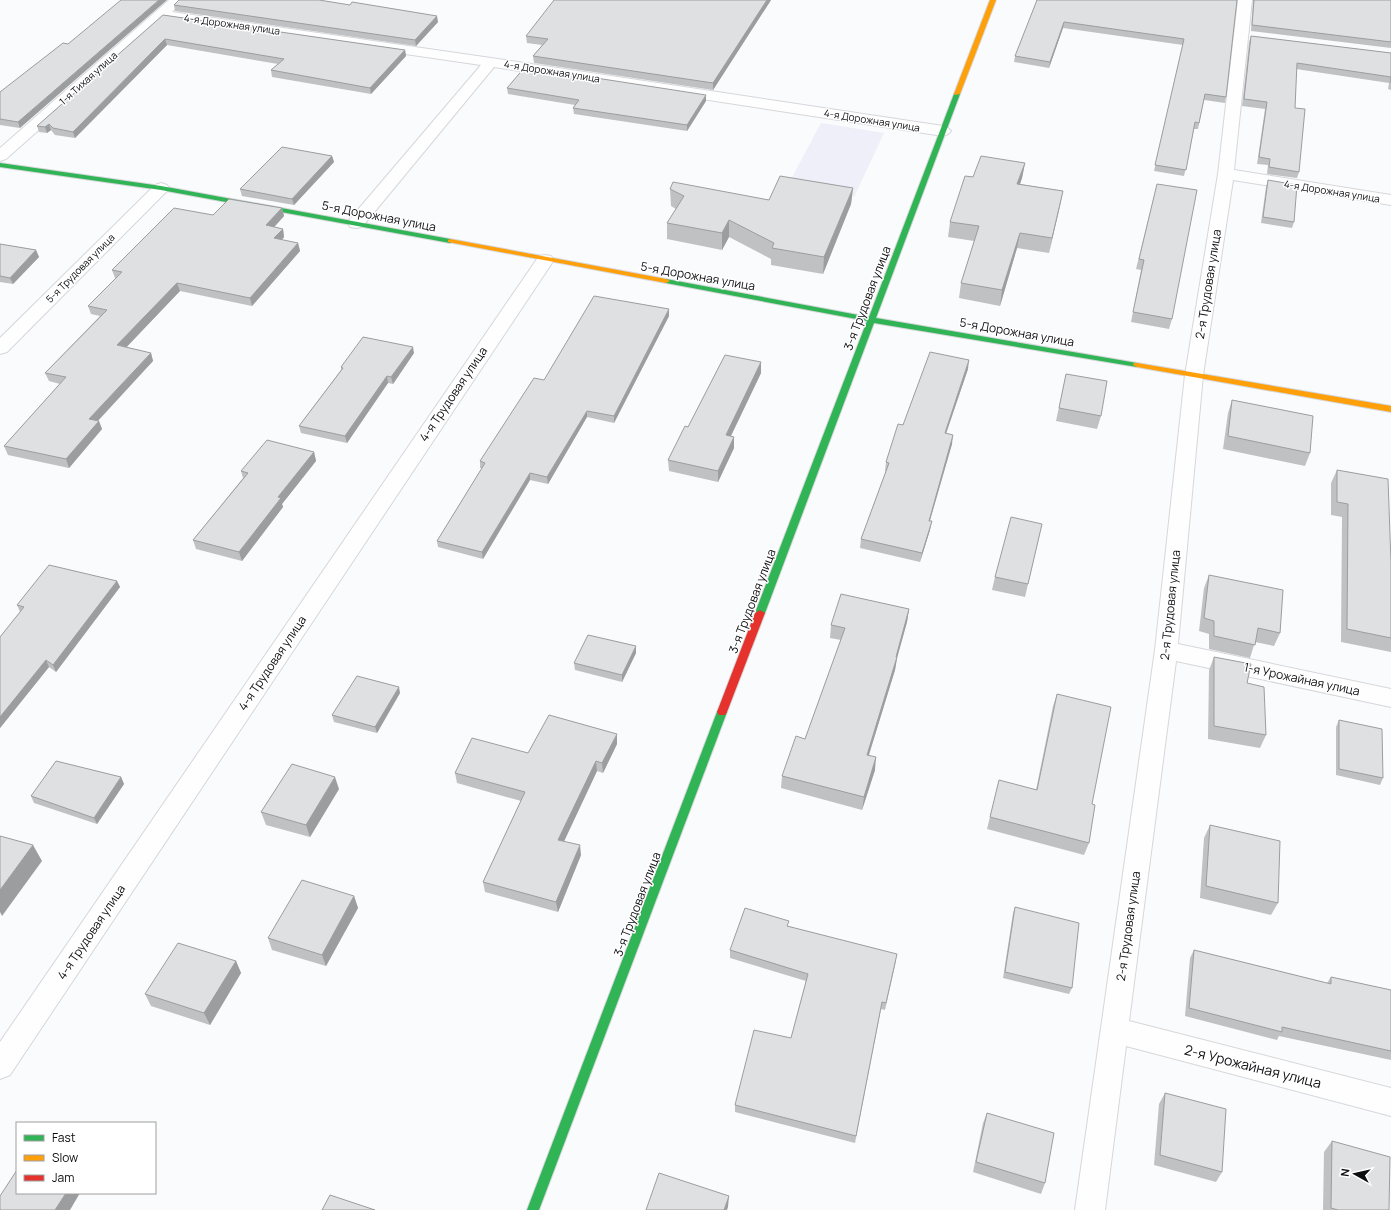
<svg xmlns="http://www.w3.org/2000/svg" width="1391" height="1210" viewBox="0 0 1391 1210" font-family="Manrope,sans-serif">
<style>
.built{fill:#eeeff9}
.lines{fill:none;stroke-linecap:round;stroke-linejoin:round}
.street-casing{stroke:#d6d7da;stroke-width:2}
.fast-casing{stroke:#d6d7da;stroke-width:2}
.slow-casing{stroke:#d6d7da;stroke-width:2}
.jam-casing{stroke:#d6d7da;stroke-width:2}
.street{fill:#fefeff;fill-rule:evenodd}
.fast{fill:#30b455;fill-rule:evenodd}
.slow{fill:#ff9f0a;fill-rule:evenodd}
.jam{fill:#e5322d;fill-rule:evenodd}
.wall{fill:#c0c1c2}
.shaded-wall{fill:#9c9d9e}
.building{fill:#dfe0e2;stroke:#9c9d9e}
.labels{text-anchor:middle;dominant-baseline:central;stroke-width:3;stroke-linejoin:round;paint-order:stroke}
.far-street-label{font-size:10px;fill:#0e0e11;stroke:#fff}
.street-label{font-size:12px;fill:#0e0e11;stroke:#fff}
.near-street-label{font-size:14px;fill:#0e0e11;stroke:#fff}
</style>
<rect width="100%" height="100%" fill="#fafbfd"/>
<path class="built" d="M821,123L884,133L854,197L788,185Z"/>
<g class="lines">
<defs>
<g id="street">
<path d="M169,0H184L172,12L491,58L943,126L948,128L951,131L948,134L943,136L494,67L362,227L356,228L350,227L348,223L350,219L481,65L164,19L6,159L0,161V148Z"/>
<path d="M1238,0H1252L1234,170L1391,195V205L1233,180L1203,375L1178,644L1391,689V707L1176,661L1129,1021L1391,1088V1116L1126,1046L1105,1210H1075L1155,650L1185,375L1218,174Z"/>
<path d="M161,183L167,185L169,188L167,191L7,352L0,354V338L155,185Z"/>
<path d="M545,255L551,256L554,260L10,1075L0,1079V1042L539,256Z"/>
</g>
<g id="fast">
<path d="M957,92L960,94L876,318L1137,363L1141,365L1137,367L874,323L765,613L763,615H757L755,613L867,321L666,283L662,281L666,279L869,317L954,94Z"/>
<path d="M0,163L161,186L450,239L453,241L450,243L161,190L0,167Z"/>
<path d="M722,708L725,709L727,712L539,1210H527L717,712L719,709Z"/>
</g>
<g id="slow">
<path d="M990,0H996L960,94L955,95L954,94Z"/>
<path d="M450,239L666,279L670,281L666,283L448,242V240Z"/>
<path d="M1134,363H1137L1391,406V412L1137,367L1133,365Z"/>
</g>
<path id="jam" d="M760,610L765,613L727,712L725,715H719L717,712L755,613Z"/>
</defs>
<use href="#street" class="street-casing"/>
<use href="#fast" class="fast-casing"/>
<use href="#slow" class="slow-casing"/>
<use href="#jam" class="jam-casing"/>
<use href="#street" class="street"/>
<use href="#fast" class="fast"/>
<use href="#slow" class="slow"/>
<use href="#jam" class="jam"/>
</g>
<g class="wall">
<path d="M771,0L713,90L534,63L533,56L542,45L527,43L526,36Z"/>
<path d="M1037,0H1237L1226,97L1225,103L1204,100L1198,129H1194L1184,176L1154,171L1183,45L1063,28L1049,68L1014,62L1015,56Z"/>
<path d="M1253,0H1391V48L1251,31Z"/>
<path d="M174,5L438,22L416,46L175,11Z"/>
<path d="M163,15L405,50L406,56L371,94L272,77L271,70L278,64L167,45L75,138L55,135L51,130L47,133L39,132L37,126Z"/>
<path d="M1251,36L1391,53V90L1388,89L1389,83L1296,69L1295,108L1299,172L1297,178L1267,174L1268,165L1257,164L1265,109L1242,106L1249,42Z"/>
<path d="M68,44L20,128L0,125V92Z"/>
<path d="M507,88L706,101L687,131L574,114L573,108L575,105L508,94Z"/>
<path d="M332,156L334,162L294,205L242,196L240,189Z"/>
<path d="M1025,163L1022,178L1020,184L1063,191L1049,253L1017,248L1000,306L959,298L961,283L974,241L948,237L950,222L973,177Z"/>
<path d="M1268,180L1294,222L1292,228L1261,223L1266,187Z"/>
<path d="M1157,184L1172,319L1169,329L1131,322L1141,270L1136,269Z"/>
<path d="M853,188L851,204L823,274L771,265V259L729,237L722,250L667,239V223L676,209L671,206L670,189L769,200Z"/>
<path d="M282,208L284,216L274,227L283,229L284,237L282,240L298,243L300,251L252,306L180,291L126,347L151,353L153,361L98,421L102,429L69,468L8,455L4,446L60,384L49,381L45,373L100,316L91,314L88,306L116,279L115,278L112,270L213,215Z"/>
<path d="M0,244L36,250L39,257L13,284L0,282Z"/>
<path d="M669,316L614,423L587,417L548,484L530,480L483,559L438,547L437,541L482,468H480V461L544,380Z"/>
<path d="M414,353L393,384L388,383L347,443L301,433L299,426L341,370V367Z"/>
<path d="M761,362V373L731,436L734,437V448L718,482L669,471L668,460L688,427Z"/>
<path d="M968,369L946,434L952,444L930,521V530L920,562L860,548L861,539L886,471H885L886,462L903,425Z"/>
<path d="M1066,374L1101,416L1097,429L1056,421Z"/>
<path d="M1232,400L1310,453L1305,466L1223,449L1228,413Z"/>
<path d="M314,452L316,461L282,504L283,507L242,561L196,549L193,540L243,478L241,471Z"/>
<path d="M1337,470L1391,563V652L1341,642L1342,517L1331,515V483Z"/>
<path d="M1042,524L1025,597L992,590L995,577Z"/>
<path d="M1209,575L1280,633L1274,646L1255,642L1250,658L1209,649V634L1199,631L1204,588Z"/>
<path d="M117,581L120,587L56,672L49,667L0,728V637L20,612L17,605Z"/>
<path d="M909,609L907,622L897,658L895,670L869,755L875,770L862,810L781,788L782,776L805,739L841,640L830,638L831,625Z"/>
<path d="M636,646V653L622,682L575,670L574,663Z"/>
<path d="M1214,657L1247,683L1266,735L1260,748L1208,739L1209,670Z"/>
<path d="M400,693L377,733L334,722L332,715Z"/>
<path d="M1057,694L1092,804L1089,843L1084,855L987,829L999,780L1036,790L1053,706Z"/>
<path d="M1339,720L1383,778L1380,785L1336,775V727Z"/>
<path d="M617,744L603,773L597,771L564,841L581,855L558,912L485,892L483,882L521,801L457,783L455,773Z"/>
<path d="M121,777L124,784L97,824L34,803L31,796Z"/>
<path d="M339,789L310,837L266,825L261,812Z"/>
<path d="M1210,825L1278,903L1271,915L1200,898L1204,838Z"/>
<path d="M354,896L358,908L326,966L272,950L268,938Z"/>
<path d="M1015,907L1072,988L1069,994L1003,978L1013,913Z"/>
<path d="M788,926L896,961L885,1010L881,1009L855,1143L735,1112V1105L791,1038L806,981L730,958V950Z"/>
<path d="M1194,950L1327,983L1331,977L1391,990V1060L1279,1036L1277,1040L1185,1016L1190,958Z"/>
<path d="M236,961L241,973L210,1025L151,1006L145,994Z"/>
<path d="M1165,1093L1222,1172L1216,1182L1154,1165L1159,1104Z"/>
<path d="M987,1113L1045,1183L1041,1194L973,1172L983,1123Z"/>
<path d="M1332,1141L1389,1210H1323L1324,1152Z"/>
</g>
<g class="shaded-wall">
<path d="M159,0H167L20,128L18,122Z"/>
<path d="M767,0H771L713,90V83Z"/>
<path d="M437,16L438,22L416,46L415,40Z"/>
<path d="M1064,22L1063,28L1049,68L1050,62Z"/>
<path d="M165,39L167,45L75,138L73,132Z"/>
<path d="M405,50L406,56L371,94L370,88Z"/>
<path d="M706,95V101L687,131V125Z"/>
<path d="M49,124L51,130L47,133L45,127Z"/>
<path d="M332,156L334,162L294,205L292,199Z"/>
<path d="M1025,163L1022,178L1015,199L1017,184Z"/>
<path d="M853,188L851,204L823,274L824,257Z"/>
<path d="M1063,191L1060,206L1049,253L1052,238Z"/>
<path d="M282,208L284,216L268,234L266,225Z"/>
<path d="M729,220V237L722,250V233Z"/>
<path d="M283,229L284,237L276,246L274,238Z"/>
<path d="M1020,233L1017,248L1000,306L1002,290Z"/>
<path d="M298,243L300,251L252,306L250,298Z"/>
<path d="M36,250L39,257L13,284L10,278Z"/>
<path d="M177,283L180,291L120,354L117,345Z"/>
<path d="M669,309V316L614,423V416Z"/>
<path d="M413,347L414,353L393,384L391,377Z"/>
<path d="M151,353L153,361L92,427L89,419Z"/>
<path d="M969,360L968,369L943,442L945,433Z"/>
<path d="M761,362V373L726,446V435Z"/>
<path d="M387,376L388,383L347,443L345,436Z"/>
<path d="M587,411V417L548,484L547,477Z"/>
<path d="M99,421L102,429L69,468L66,459Z"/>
<path d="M953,435L952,444L927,530L929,521Z"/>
<path d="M734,437V448L718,482V471Z"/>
<path d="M314,452L316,461L282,504L283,507L242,561L239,552L278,497Z"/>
<path d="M530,473V480L483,559L482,552Z"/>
<path d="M932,521L930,530L920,562L922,553Z"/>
<path d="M117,581L120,587L56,672L53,665Z"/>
<path d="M909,609L907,622L897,658L895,670L865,767L867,755Z"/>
<path d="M636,646V653L622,682V675Z"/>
<path d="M46,660L49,667L0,728V717Z"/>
<path d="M399,687L400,693L377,733L375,727Z"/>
<path d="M617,734V744L603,773L602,763Z"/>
<path d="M876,757L875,770L862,810L864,797Z"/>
<path d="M596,761L597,771L560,850L558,840Z"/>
<path d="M121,777L124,784L97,824L94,818Z"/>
<path d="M335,777L339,789L310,837L306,825Z"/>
<path d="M33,845L42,861L2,916L0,912V890Z"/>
<path d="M580,845L581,855L558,912L556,902Z"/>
<path d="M354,896L358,908L326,966L322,955Z"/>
<path d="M236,961L241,973L210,1025L204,1013Z"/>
<path d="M66,1193H80L70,1210H55Z"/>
<path d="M729,1196L728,1207L727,1210H724Z"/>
</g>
<g class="building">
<path d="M121,0H159L18,122L0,119V92L63,43L68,44Z"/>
<path d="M179,0H319L350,5L352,2L437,16L415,40L174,5Z"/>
<path d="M554,0H767L713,83L533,56L548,39L526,36Z"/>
<path d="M1037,0H1237L1226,97L1205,94L1199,123L1195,122L1186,170L1155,165L1184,39L1064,22L1050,62L1015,56Z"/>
<path d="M1254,0H1391V42L1252,25Z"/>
<path d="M163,15L405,50L370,88L271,70L284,59L165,39L73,132L53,128L49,124L45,127L37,126Z"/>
<path d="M1251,36L1391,53V83V77L1297,63L1295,108L1305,109L1299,172L1269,167L1270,159L1259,157L1267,102L1244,99Z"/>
<path d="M525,67L706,95L687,125L573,108L579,100L507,88Z"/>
<path d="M282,147L332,156L292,199L240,189Z"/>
<path d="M981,156L1025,163L1017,184L1063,191L1052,238L1020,233L1002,290L961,283L979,226L950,222L965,176L973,177Z"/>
<path d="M780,176L853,188L824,257L772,248L774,243L729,220L722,233L667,223L684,196L670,189L673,182L769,200Z"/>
<path d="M1268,180L1297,185L1294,222L1263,217Z"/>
<path d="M1157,184L1197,190L1172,319L1133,312L1144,260L1139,259Z"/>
<path d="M229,199L282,208L266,225L283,229L274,238L298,243L250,298L177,283L117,345L151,353L89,419L99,421L66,459L4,446L66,377L45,373L107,310L88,306L122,272L112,270L174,208L213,215Z"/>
<path d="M0,244L36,250L10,278L0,276Z"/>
<path d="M594,296L669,309L614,416L587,411L547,477L530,473L482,552L437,541L485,463L480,461L534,378L544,380Z"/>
<path d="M363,337L413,347L391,377L387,376L345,436L299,426L343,368L341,367Z"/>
<path d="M930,352L969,360L945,433L953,435L929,521H932L922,553L861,539L889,463L886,462L898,424L903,425Z"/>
<path d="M725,355L761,362L726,435L734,437L718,471L668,460L685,426L688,427Z"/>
<path d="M1066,374L1107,381L1101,416L1059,408Z"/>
<path d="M1232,400L1313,416L1310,453L1228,436Z"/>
<path d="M267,440L314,452L278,497L281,498L239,552L193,540L248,473L241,471Z"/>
<path d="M1337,470L1388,479L1391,563V638L1347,629L1348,504L1337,502Z"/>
<path d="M1011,517L1042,524L1028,584L995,577Z"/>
<path d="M49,565L117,581L53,665L46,660L0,717V637L24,607L17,605Z"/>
<path d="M1209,575L1283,590L1280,633L1258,628L1255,645L1214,636V621L1204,618Z"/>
<path d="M841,594L909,609L896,657H897L867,755L876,757L864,797L782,776L796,736L805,739L845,628L831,625Z"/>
<path d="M588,635L636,646L622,675L574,663Z"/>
<path d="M1214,657L1251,664L1247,683L1264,687L1266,735L1214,726Z"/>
<path d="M357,676L399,687L375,727L332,715Z"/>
<path d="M1057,694L1111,707L1092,804L1095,805L1089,843L990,817L999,780L1037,790Z"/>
<path d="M549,715L617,734L602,763L596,761L558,840L580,845L556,902L483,882L525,792L455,773L472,738L528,753Z"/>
<path d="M1339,720L1382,729L1383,778L1339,769Z"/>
<path d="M56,761L121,777L94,818L31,796Z"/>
<path d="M292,764L335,777L306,825L261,812Z"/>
<path d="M1210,825L1280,841L1278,903L1206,886Z"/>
<path d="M0,836L33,845L0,890Z"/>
<path d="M302,880L354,896L322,955L268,938Z"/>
<path d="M1015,907L1079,923L1072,988L1005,972Z"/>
<path d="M745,908L789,921L787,926L897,954L886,1003L882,1002L856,1136L735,1105L754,1030L791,1038L808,974L730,950Z"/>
<path d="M178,943L236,961L204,1013L145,994Z"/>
<path d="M1194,950L1331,984V977L1391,990V1051L1282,1027V1032L1189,1008Z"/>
<path d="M1165,1093L1226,1109L1222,1172L1160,1155Z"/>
<path d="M987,1113L1054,1133L1045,1183L976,1162Z"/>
<path d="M1332,1141L1390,1157L1389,1210H1338L1331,1208Z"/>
<path d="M17,1170V1193H66L55,1210H0V1196Z"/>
<path d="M659,1173L729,1196L724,1210H646Z"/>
<path d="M330,1195L375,1210H322Z"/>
</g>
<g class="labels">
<g class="far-street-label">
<text transform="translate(232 24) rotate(8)">4-я Дорожная улица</text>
<text transform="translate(552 71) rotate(9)">4-я Дорожная улица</text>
<text transform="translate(88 78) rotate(-42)">1-я Тихая улица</text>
<text transform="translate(872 120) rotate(9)">4-я Дорожная улица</text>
<text transform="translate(1332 191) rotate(9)">4-я Дорожная улица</text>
<text transform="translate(80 268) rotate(-45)">5-я Трудовая улица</text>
</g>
<g class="street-label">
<text transform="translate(379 216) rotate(11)">5-я Дорожная улица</text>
<text transform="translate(698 276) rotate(10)">5-я Дорожная улица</text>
<text transform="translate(1208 284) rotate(-81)">2-я Трудовая улица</text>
<text transform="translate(867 298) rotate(-69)">3-я Трудовая улица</text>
<text transform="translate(1017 332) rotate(10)">5-я Дорожная улица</text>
<text transform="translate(453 394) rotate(-56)">4-я Трудовая улица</text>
<text transform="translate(752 601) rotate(-69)">3-я Трудовая улица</text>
<text transform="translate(1170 605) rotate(-84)">2-я Трудовая улица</text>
<text transform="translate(272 663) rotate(-56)">4-я Трудовая улица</text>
<text transform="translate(1302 679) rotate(12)">1-я Урожайная улица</text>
<text transform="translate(637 904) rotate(-69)">3-я Трудовая улица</text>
<text transform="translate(1128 926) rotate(-82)">2-я Трудовая улица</text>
<text transform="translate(91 932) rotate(-56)">4-я Трудовая улица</text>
</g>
<g class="near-street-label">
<text transform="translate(1253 1066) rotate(14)">2-я Урожайная улица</text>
</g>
</g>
<rect x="16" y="1122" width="140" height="72" fill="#ffffff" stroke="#9f9fa0"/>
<rect x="24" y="1135" width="20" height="6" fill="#30b455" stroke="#9f9fa0"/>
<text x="52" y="1142" font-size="12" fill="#0e0e11">Fast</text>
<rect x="24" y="1155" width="20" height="6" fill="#ff9f0a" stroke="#9f9fa0"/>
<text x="52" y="1162" font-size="12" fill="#0e0e11">Slow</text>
<rect x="24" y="1175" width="20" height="6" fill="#e5322d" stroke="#9f9fa0"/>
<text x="52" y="1182" font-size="12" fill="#0e0e11">Jam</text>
<g transform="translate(1355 1174) rotate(278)" stroke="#ffffff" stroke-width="3" paint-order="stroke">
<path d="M0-3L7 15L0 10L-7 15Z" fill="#0e0e11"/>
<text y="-6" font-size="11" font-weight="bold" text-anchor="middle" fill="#0e0e11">N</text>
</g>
</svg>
